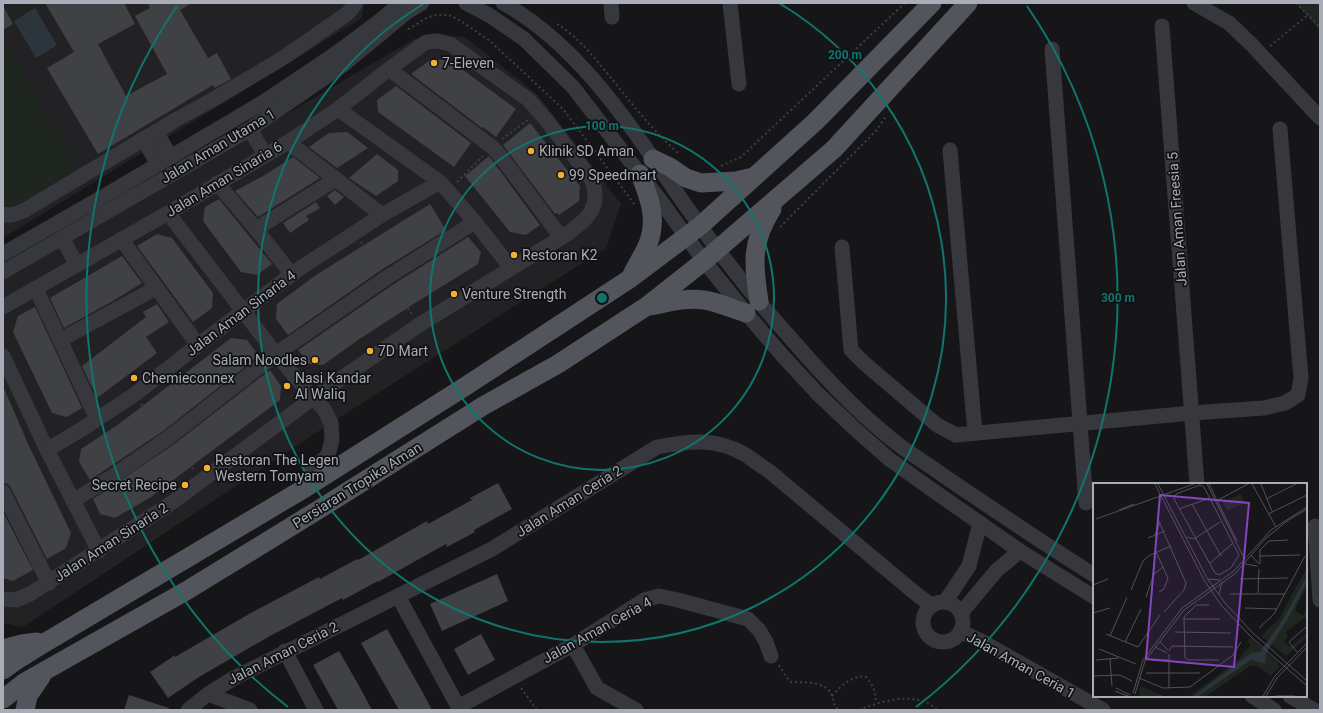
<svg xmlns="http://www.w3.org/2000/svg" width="1323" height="713" viewBox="0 0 1323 713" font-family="Roboto,sans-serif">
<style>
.built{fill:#222225}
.green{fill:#1e261f}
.water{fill:#2c353c}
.building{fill:#404145}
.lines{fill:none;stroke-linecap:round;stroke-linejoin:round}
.path{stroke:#3d3f44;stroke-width:2;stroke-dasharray:2 3;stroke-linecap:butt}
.minor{stroke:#37383d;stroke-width:15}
.major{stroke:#53555c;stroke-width:19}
.ring{fill:none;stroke:#0f766e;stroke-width:2}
.poi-dot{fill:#f2b134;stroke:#111113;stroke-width:1.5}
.labels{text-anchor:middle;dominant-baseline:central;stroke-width:3.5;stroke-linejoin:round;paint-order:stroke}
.poi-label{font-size:14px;fill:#a8adb8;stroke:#111113;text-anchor:start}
.street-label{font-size:14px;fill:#a8adb8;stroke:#111113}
.inset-road{fill:none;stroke:#505258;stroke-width:1}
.view{fill:#8446be;fill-opacity:0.15;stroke:#8446be;stroke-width:2}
.inset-edge{fill:none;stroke:#a8adb8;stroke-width:2}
.centre{fill:#0f766e;stroke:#111113;stroke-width:2}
.ring-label{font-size:12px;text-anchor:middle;font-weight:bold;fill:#0f766e;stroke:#111113;stroke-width:3.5;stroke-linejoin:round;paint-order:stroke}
</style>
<rect width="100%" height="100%" fill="#161618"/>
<g class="built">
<path d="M3,3H364L362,18L3,238Z"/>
<path d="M464,36L538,95L621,204L606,248L331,423L23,627L3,623V281L414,39Z"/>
</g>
<g class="green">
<path d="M1296,3H1320V31Z"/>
<path d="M3,39L78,167L9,209L3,199Z"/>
</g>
<path class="water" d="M35,8L57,45L36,58L14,21Z"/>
<g class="building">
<path d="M45,3H124L135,24L98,44L126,96L167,74L135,16L150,8L148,3H192L180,10L208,58L217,53L231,79L215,88L213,85L98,154L47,68L74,52Z"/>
<path d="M3,6L13,24L3,30Z"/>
<path d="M448,59L516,109L496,137L483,127L482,128L411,74L430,60Z"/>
<path d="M396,86L471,143L454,167L378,112L377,100Z"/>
<path d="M530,123L580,186L579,201L559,215L557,213L555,214L503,145Z"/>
<path d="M347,132L368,148L337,168L309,147L329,133Z"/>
<path d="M377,154L398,170V181L376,196L349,178Z"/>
<path d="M489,156L540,225L526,235L510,232L465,176Z"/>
<path d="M293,157L320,178L258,217L235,191L265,175Z"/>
<path d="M335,190L344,197L335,205L327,196Z"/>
<path d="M219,199L272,264L257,275L241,272L203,221L205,207Z"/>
<path d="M316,202L320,208L306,216L309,220L290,233L283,223Z"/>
<path d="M430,204L446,230L381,270L288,335L276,319L277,304L316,275Z"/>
<path d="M157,234L172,238L213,293L212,308L193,322L137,246Z"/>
<path d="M468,237L481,252L478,264L412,305L358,340L323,365L309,364L298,350L391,286Z"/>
<path d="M122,256L142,283L113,301L64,328L50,298Z"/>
<path d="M157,304L169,322L146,337L157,353L97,398L82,366L146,317L143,312Z"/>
<path d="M35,307L82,408L67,417L52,413L13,332L18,316Z"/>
<path d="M231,338L247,340L259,356L163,431L90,480L79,462L81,449L119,424Z"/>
<path d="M270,370L281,386L280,400L197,462L151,497L115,518L100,514L93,499L173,445Z"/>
<path d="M3,386L29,446L71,533L66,548L47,559L11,488L8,484L3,483Z"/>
<path d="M498,483L512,509L474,530L475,532L447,547L446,544L378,582V581L343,600L342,598L270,636L199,677L168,698L150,672L175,655V657L249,614L319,577L320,579L357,559L358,560L427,521L428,524L472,500L470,498Z"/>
<path d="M3,512L33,570L13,581L3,578Z"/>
<path d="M497,574L508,601L442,631L430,604Z"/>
<path d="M387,629L423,693L432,710H399L361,643Z"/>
<path d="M481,634L495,660L468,675L454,649Z"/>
<path d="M339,651L358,684L372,710H338L332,699L313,665Z"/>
<path d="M129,695L169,708V710H124Z"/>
</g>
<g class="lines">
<g class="path">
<path d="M1296,3L1320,27"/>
<path d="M1318,3L1320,5"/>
<path d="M557,24C577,36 592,55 607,73C629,100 651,129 678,153"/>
<path d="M409,28V29L428,17L437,15H449L461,21L490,41L563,109L635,205"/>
<path d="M1270,46L1308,15"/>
<path d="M502,139L529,119"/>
<path d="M721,166L741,157L905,3"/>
<path d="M457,182L483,156"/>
<path d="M780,227L875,132L887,115"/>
<path d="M361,242L379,268"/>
<path d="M393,288L412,314"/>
<path d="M141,404L160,427"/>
<path d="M176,448L195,471"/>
<path d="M779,665L786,677L791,682C803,683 827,680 832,696C834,700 833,703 836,708L842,710"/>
<path d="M521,688L537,710"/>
<path d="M832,696C842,685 850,677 865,676C874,686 875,690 876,703"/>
<path d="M859,710C880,701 919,690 937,710"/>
</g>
<g class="minor">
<path d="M466,3L489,15L524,39L573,87L660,200L704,261L746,313L781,354L818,394L855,429L889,459L931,489L1020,551L1094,597"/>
<path d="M503,3C584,48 636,135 688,209C721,256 757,301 795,343C826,379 861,416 899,445C914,456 929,465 944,476C994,510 1043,543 1094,575"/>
<path d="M611,3L612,17"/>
<path d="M730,3L739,84"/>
<path d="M1194,3L1229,23L1252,45L1320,118"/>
<path d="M1162,26L1197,484"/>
<path d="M1052,49L1086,503"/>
<path d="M389,69L492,147L498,153L561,237"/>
<path d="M338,109L440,182L475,222L511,268"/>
<path d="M250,129L265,155"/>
<path d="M156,132L171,157"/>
<path d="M143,139L158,164"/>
<path d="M288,142L382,215"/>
<path d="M950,150L975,433"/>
<path d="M217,183L256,229L292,275"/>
<path d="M168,213L276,354L313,398L324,409L331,423L332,440L328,455L310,472L305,488"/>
<path d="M3,214C11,217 18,213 25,210L177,119L214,99L283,58L348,13L356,3"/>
<path d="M256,229L336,179"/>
<path d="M62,238L77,265"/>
<path d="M121,239L198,345"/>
<path d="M842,247L851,350L864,363L937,425L956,435L1192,413L1264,408L1285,403L1298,395L1301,378L1280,129"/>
<path d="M3,254L106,195L262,103L335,54L378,22L401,3"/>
<path d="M3,272L250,129L343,65L407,12L422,3"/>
<path d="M36,289L97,419"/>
<path d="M3,307L168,213L288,142L338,109L389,69L426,42L438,41L450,44L529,100L547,121L592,180C602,208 587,219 567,234L419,325L313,398L170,504L30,594L16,600L3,599"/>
<path d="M60,340L156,288"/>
<path d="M3,356L47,450L99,551"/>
<path d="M47,450L82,429L134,395L198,345L299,269L382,215L440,182"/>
<path d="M3,492L49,583"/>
<path d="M73,501L113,476L168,438L276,354L386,278L475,222"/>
<path d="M1315,526L1320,600"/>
<path d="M398,596L460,710"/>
<path d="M945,602L969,566L980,523"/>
<circle cx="943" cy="622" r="20"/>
<path d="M961,613L997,570L1020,551"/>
<path d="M960,631L983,642L1103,710"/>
<path d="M573,645L597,688L636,710"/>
<path d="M285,651L316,710"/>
<path d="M208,694L250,710"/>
<path d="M1252,696L1274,710"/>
<path d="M1290,696L1314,710"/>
<path d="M458,707L573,645L644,600L659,596L678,600L748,619L759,630L766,642L771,656"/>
<path d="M188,710L208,694L234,678L492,549L657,447C689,441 716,437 746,455C753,460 761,466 769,471L915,593L932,606"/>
</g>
<g class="major">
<path d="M653,159L670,167L686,178L701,183L736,181L753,177"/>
<path d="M632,275C637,264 644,254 648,244C658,219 649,197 640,174"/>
<path d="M759,301C753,264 751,242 772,209"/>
<path d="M650,306C667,303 686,297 704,300C718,302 732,309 746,313"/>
<path d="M3,649L22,644L37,642"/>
<path d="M3,670L14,662L46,642L305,488L469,384L631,278L700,226L815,122L932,3"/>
<path d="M3,699L25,682L186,591L318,510L483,406L558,364L647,306L704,261L834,149L968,3"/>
<path d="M25,710L28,696L41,677"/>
</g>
</g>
<g class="ring">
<circle cx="602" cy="298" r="172"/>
<path d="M779 3A344 344 0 1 1 425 3"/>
<path d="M288 707A516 516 0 0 1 177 6M1027 6A516 516 0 0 1 916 707"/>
</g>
<g class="poi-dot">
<circle cx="434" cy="63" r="4"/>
<circle cx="531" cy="151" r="4"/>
<circle cx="561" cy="175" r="4"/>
<circle cx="514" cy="255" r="4"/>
<circle cx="454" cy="294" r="4"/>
<circle cx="370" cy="351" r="4"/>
<circle cx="315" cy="360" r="4"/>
<circle cx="134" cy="378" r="4"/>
<circle cx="287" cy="386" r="4"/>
<circle cx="207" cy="468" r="4"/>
<circle cx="185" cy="485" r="4"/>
</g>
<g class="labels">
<g class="poi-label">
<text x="442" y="63">7-Eleven</text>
<text x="539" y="151">Klinik SD Aman</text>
<text x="569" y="175">99 Speedmart</text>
<text x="522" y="255">Restoran K2</text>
<text x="462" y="294">Venture Strength</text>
<text x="378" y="351">7D Mart</text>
<text x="307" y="360" text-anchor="end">Salam Noodles</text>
<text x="142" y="378">Chemieconnex</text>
<text x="295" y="378">Nasi Kandar<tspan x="295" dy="16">Al Waliq</tspan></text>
<text x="215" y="460">Restoran The Legen<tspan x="215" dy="16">Western Tomyam</tspan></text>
<text x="177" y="485" text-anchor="end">Secret Recipe</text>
</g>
<g class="street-label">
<text transform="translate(218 146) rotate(-31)">Jalan Aman Utama 1</text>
<text transform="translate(224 179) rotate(-31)">Jalan Aman Sinaria 6</text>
<text transform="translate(1177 219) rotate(-94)">Jalan Aman Freesia 5</text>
<text transform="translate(241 313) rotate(-37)">Jalan Aman Sinaria 4</text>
<text transform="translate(357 485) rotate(-32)">Persiaran Tropika Aman</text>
<text transform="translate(569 501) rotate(-32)">Jalan Aman Ceria 2</text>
<text transform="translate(111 542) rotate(-33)">Jalan Aman Sinaria 2</text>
<text transform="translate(597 630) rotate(-29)">Jalan Aman Ceria 4</text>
<text transform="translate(283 653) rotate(-27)">Jalan Aman Ceria 2</text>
<text transform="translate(1021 665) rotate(29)">Jalan Aman Ceria 1</text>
</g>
</g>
<g transform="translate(1093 483)">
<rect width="214" height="214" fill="#161618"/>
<path d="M147,11L152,20L134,28L130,19ZM214,84V103L202,127L210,133L214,124V133L193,149L195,154L191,158L197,164L214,150V154L193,173L168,153L186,136ZM157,155L185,179L186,184L178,193L164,183H157L113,213H97L144,178L158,161L154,158ZM47,203L71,213H46Z" fill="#1e261f"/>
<path d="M214,93V98L197,132L173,170L172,181L158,177L105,213H101L158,170L167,169L191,135Z" fill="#2c353c"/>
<path class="inset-road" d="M62,1L111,97L128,122L158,154L214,203M65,1L114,95L132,120L160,150L214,198M114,1L151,75M116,1L144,58M159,1L183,44M168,1L179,28M107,2L111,4L146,72L138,85L126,92L122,90L81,16L83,11ZM173,16L203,1M125,17L155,1M99,21L128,73M86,26L117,15M26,27L41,21M175,31L214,12M64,34L93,100L91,107L71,129M3,36L101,1M62,52L67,39M94,54L101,56L127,39M55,55L72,48M63,69L75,95L71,106L66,109M158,72L166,81M167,73L207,72M117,80L139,61M152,81L164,83M167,81V67L176,58L195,57M115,96L127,97M147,96L195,95M0,102L15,96M38,107L50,78L57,72L78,63M165,110L166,86M126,111L129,99M137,111H192M53,114L61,91L70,84M116,122H103L91,134L92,175L95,177H126M152,125L184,126M0,130L17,125M91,136H127M166,145L181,131L212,73M82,149L138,150M13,151L45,164L67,132M17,153L34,114M66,158L75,167M32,159L48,126M62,164L74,170M6,166L43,181M76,168L79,163L140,164M204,169L196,159L214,143M17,176L19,203M3,177L26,175M59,177H76M53,190H107M0,193L27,192L39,198M46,195L70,205L97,204L140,172L148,159M23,205L37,212M76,205V171M22,208L35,213M40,210L50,177L89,125L141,88L178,47L214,24M42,211L52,178L91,127L143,90L172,56L194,38L214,26M170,213L182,193L214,160M173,213L184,195L214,164M183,213H202"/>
<path class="view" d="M67,12L156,20L141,184L53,176Z"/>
<rect width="214" height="214" class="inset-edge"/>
</g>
<circle cx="602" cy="298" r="6" class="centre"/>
<g class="ring-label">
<text x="845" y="59">200 m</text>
<text x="602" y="130">100 m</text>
<text x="1118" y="302">300 m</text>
</g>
<rect width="1323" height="713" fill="none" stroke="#a8adb8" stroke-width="8"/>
</svg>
